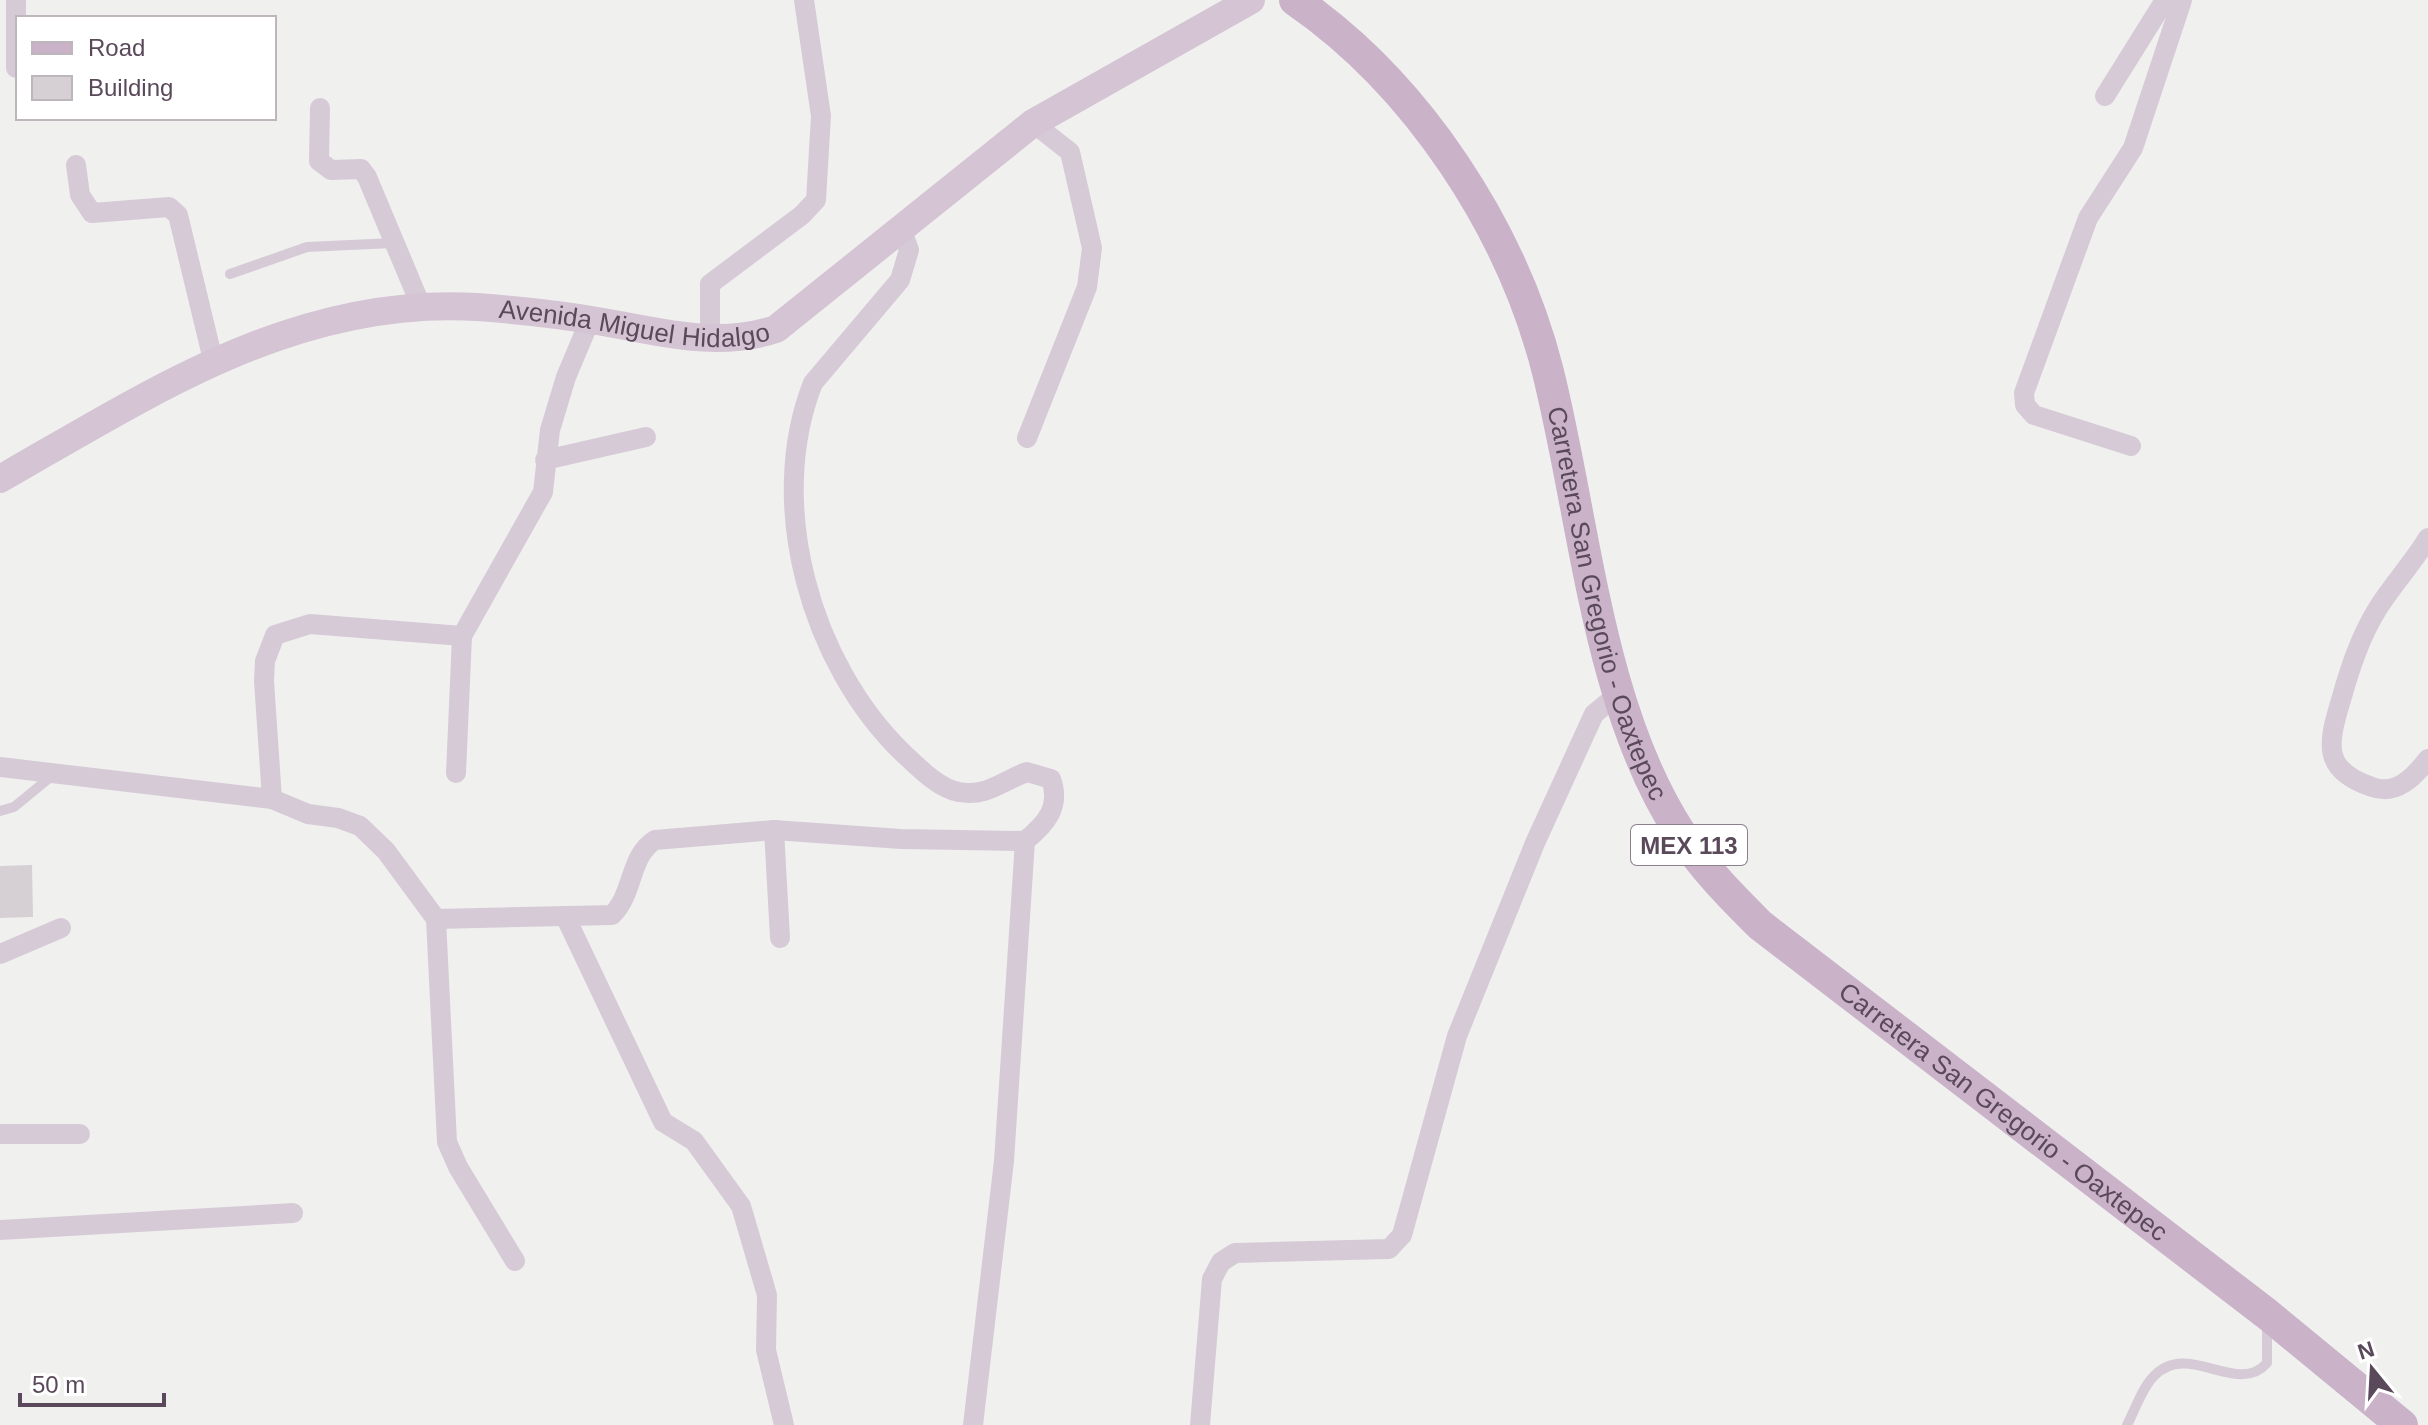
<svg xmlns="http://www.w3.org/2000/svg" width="2428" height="1425" viewBox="0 0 2428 1425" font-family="Arial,sans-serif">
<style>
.building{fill:#d6cfd4}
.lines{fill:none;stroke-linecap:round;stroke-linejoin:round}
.service{stroke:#d7cad7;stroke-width:10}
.minor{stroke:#d7cad7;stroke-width:20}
.secondary{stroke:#d5c4d4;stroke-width:28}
.primary{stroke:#cab2c9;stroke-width:32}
.labels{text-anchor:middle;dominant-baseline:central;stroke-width:7;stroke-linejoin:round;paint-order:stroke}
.shield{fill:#fff;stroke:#8c808c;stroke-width:2}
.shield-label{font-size:24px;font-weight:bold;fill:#5a495a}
.street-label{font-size:26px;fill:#5a495a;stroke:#fff}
</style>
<rect width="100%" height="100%" fill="#f0f1ef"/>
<path class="building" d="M32,865L33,917L0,918V866Z"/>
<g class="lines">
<g class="service">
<path d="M230,274L307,247L393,243"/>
<path d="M0,811L14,807L53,775"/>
<path d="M2127,1425C2135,1410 2142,1388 2154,1376C2189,1340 2237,1397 2267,1363V1322"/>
</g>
<g class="minor">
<path d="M16,0V68"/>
<path d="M2105,96L2165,0"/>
<path d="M320,108L319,161L331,170L361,169L367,177L421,306"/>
<path d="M76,165L80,195L92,213L169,207L178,215L213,360"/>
<path d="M710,340V284L802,215L816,200L821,116L804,0"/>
<path d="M1027,438L1087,287L1092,248L1070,152L1033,123"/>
<path d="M2131,446L2034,415L2025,405L2024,393L2088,218L2133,148L2182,0"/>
<path d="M545,460L646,437"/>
<path d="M2428,538C2413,563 2393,584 2378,608C2360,637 2350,668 2341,700C2328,743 2321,770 2372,787C2396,796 2414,777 2428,759"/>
<path d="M0,767L272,799L308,814L338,818L360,826L386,851L436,919L612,915C634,894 629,856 655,840L774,830L901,839L1025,841C1046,824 1061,807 1051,779L1027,772C1002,781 987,797 959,792C939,789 918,767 904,754C811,665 765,504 813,383L900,280L909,250L901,228"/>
<path d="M456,773L462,636"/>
<path d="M272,799L264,681L265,661L275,635L310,624L462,636L543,492L550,430L566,377L590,320"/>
<path d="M774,830L780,938"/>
<path d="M566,918L663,1122L694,1141L741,1206L767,1295L766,1350L784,1425"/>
<path d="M436,919L447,1142L458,1167L515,1261"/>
<path d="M0,954L61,928"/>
<path d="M0,1134H80"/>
<path d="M0,1230L293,1213"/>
<path d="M973,1425L1004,1161L1025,841"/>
<path d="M1200,1425L1212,1279L1221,1262L1235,1253L1389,1249L1402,1235L1457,1036L1535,843L1594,714L1617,695"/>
</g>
<path class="secondary" id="s1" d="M0,479C151,393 296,296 477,307C517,310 557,314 597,321C658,331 716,349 776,329L1033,123L1251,0"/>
<path class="primary" id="s2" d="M1295,0C1417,84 1512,229 1548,372C1585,520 1597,706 1681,834C1703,868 1732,897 1760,925L2267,1314L2402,1425"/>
</g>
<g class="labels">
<rect class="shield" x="1631" y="825" width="116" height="40" rx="6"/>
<g class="shield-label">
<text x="1689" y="845">MEX 113</text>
</g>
<g class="street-label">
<text stroke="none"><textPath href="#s1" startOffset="674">Avenida Miguel Hidalgo</textPath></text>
<text stroke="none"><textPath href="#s2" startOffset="698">Carretera San Gregorio - Oaxtepec</textPath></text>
<text stroke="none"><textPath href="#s2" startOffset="1370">Carretera San Gregorio - Oaxtepec</textPath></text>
</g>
</g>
<rect x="16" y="16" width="260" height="104" fill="#ffffff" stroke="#bdb6bd" stroke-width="2"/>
<rect x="32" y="42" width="40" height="12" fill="#cab2c9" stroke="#bdb6bd" stroke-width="2"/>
<text x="88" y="56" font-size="24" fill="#5a495a">Road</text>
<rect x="32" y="76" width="40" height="24" fill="#d6cfd4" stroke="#bdb6bd" stroke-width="2"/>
<text x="88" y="96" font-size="24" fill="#5a495a">Building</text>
<g transform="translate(2372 1369) rotate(342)" stroke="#ffffff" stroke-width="6" paint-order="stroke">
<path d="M0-6L14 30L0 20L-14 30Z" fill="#5a495a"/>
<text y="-12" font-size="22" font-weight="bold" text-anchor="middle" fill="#5a495a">N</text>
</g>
<path d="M20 1393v12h144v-12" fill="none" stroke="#5a495a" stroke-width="4"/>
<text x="32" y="1393" font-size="24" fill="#5a495a" stroke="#ffffff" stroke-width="6" paint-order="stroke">50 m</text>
</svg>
